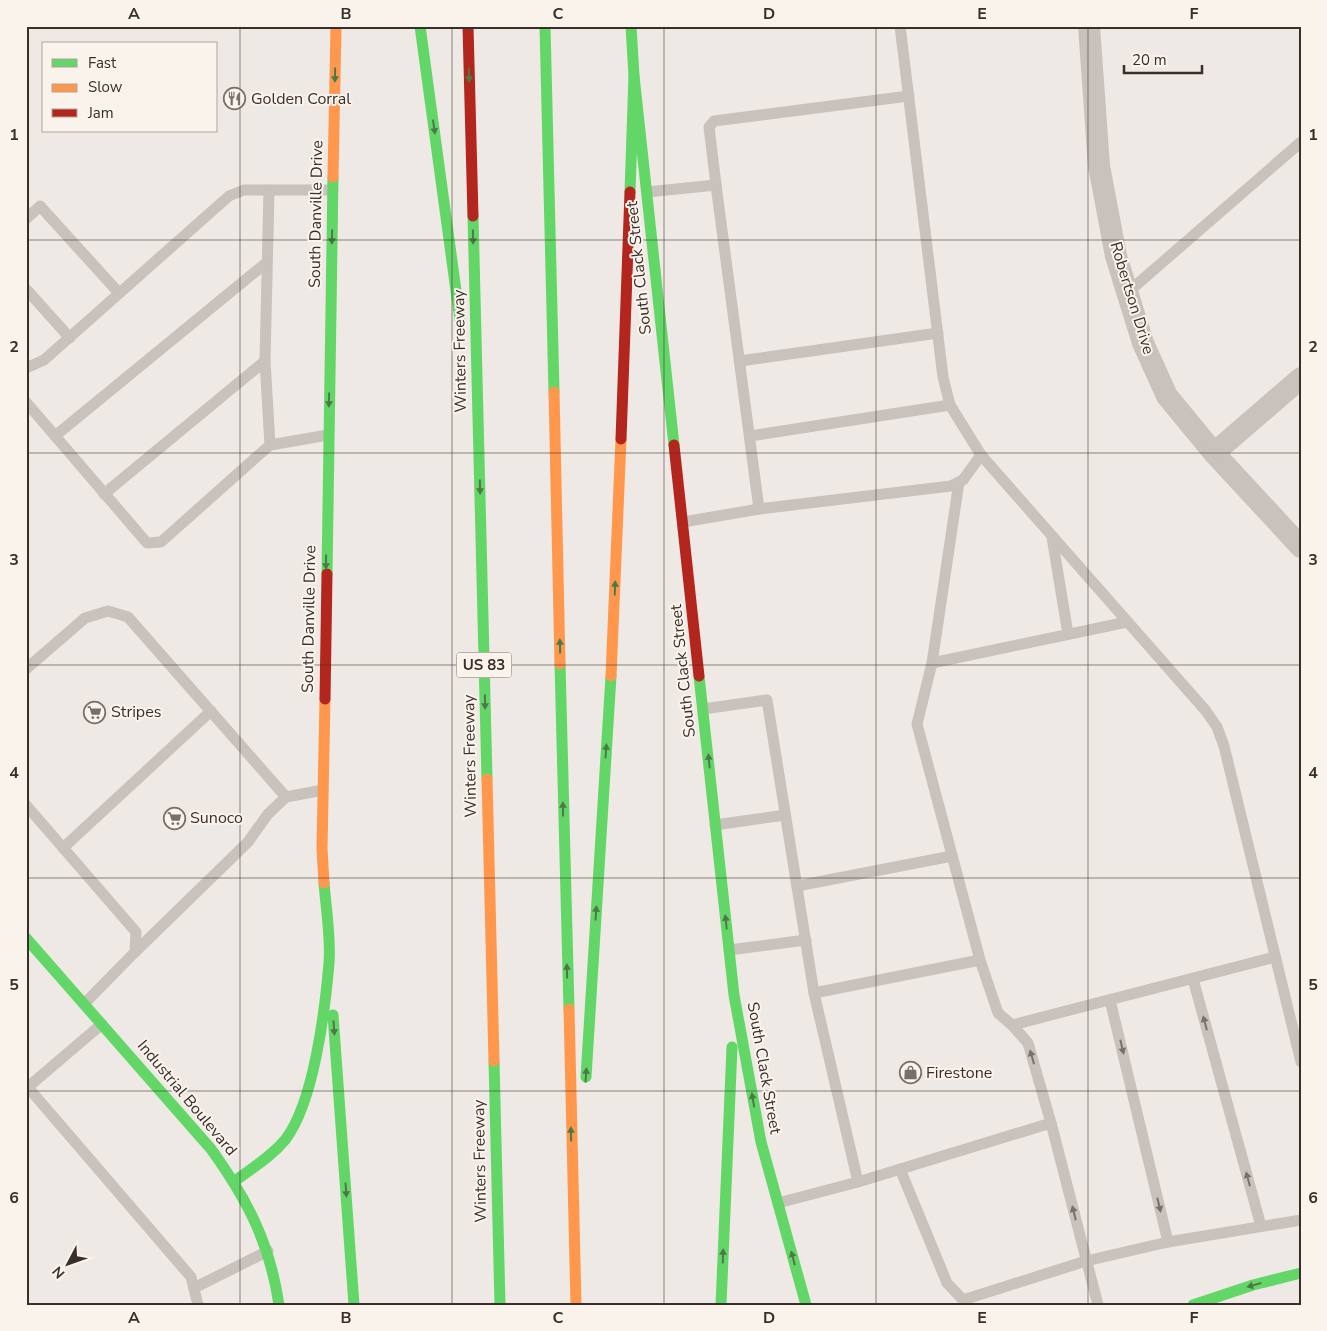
<svg xmlns="http://www.w3.org/2000/svg" width="1327" height="1331" viewBox="0 0 1327 1331" font-family="'Nunito Sans',sans-serif">
<style>
.lines{fill:none;stroke-linecap:round;stroke-linejoin:round}
.lane{stroke:#c8c1bc;stroke-width:11}
.street{stroke:#c8c1bc;stroke-width:22}
.fast{stroke:#63d668;stroke-width:11}
.slow{stroke:#ff974d;stroke-width:11}
.jam{stroke:#b3261e;stroke-width:11}
.oneway{fill:#4c7a46}
.oneway2{fill:#79706c}
.grid{fill:none;stroke:#392e2a;stroke-width:1;stroke-opacity:0.55}
.labels{text-anchor:middle;dominant-baseline:central;stroke-width:4;stroke-linejoin:round;paint-order:stroke}
.shield{fill:#faf3ec;stroke:#736964;stroke-width:1}
.shield-label{font-size:15px;font-weight:bold;fill:#392e2a}
.poi-label{font-size:16px;fill:#392e2a;stroke:#faf3ec;text-anchor:start}
.street-label{font-size:16px;fill:#392e2a;stroke:#faf3ec}
.neatline{fill:none;stroke:#392e2a;stroke-width:2}
.grid-label{font-size:16px;text-anchor:middle;font-weight:bold;fill:#392e2a}
</style>
<rect width="100%" height="100%" fill="#eee9e4"/>
<g class="lines">
<g class="lane">
<path d="M900,26L943,377L950,405L981,455L1206,711L1217,727L1224,746L1301,1062"/>
<path d="M716,185L759,509"/>
<path d="M269,190L265,361L270,445"/>
<path d="M647,192L716,185L709,127L714,121L909,96"/>
<path d="M26,219L40,206L119,293"/>
<path d="M26,289L70,338"/>
<path d="M1127,293L1301,142"/>
<path d="M740,361L938,333"/>
<path d="M26,368L44,360L229,196L244,190H333"/>
<path d="M26,402L147,543L161,542L270,445L328,435"/>
<path d="M55,436L266,263"/>
<path d="M750,436L950,405"/>
<path d="M959,482L932,663L917,724L980,960L998,1013L1012,1025L1028,1043L1051,1123L1098,1305"/>
<path d="M104,494L265,361"/>
<path d="M683,522L759,509L951,486L963,480L981,455"/>
<path d="M1052,537L1068,634"/>
<path d="M932,663L1127,622"/>
<path d="M26,669L85,618L108,611L128,617L286,797"/>
<path d="M703,709L767,700L814,993L858,1182"/>
<path d="M26,805L136,932L135,952L84,1004"/>
<path d="M715,825L785,815"/>
<path d="M63,848L211,711"/>
<path d="M797,886L952,856"/>
<path d="M729,950L806,940"/>
<path d="M135,952L248,842L268,814L286,797L323,790"/>
<path d="M1193,979L1261,1226"/>
<path d="M814,993L980,960"/>
<path d="M1110,1000L1168,1242"/>
<path d="M1012,1025L1275,957"/>
<path d="M26,1085L191,1277L198,1305"/>
<path d="M28,1087L102,1024"/>
<path d="M900,1169L947,1283L963,1300L1086,1261L1168,1242L1301,1220"/>
<path d="M778,1203L858,1182L1051,1123"/>
<path d="M194,1288L268,1251"/>
</g>
<g class="street">
<path d="M1089,26L1099,166L1116,256L1143,343L1167,396L1214,453L1301,547"/>
<path d="M1214,453L1301,378"/>
</g>
<g class="fast">
<path d="M420,26L460,320"/>
<path d="M545,26L554,392"/>
<path d="M631,26L634,76L674,445"/>
<path d="M630,192L634,76"/>
<path d="M473,216L487,779"/>
<path d="M327,574L333,177"/>
<path d="M560,664L569,1009"/>
<path d="M699,676L734,995L761,1142L806,1305"/>
<path d="M26,938L211,1149C247,1199 270,1243 279,1305"/>
<path d="M333,1015L354,1305"/>
<path d="M494,1061L500,1305"/>
<path d="M586,1077L611,676"/>
<path d="M235,1181C252,1168 271,1157 285,1140C314,1103 325,1010 329,963C331,937 326,909 324,883"/>
<path d="M721,1305L732,1047"/>
<path d="M1193,1305L1253,1285L1301,1273"/>
</g>
<g class="slow">
<path d="M333,177L336,26"/>
<path d="M554,392L560,664"/>
<path d="M611,676L621,439"/>
<path d="M487,779L494,1061"/>
<path d="M324,883L322,848L325,699"/>
<path d="M569,1009L576,1305"/>
</g>
<g class="jam">
<path d="M468,26L473,216"/>
<path d="M621,439L630,192"/>
<path d="M674,445L699,676"/>
<path d="M325,699L327,574"/>
</g>
</g>
<defs><path id="oneway-solid" d="M-6-.8H1V-3.2L6.5 0L1 3.2V.8H-6Z" transform="scale(1.25)"/></defs>
<g class="oneway">
<use href="#oneway-solid" transform="translate(335 75) rotate(91)"/>
<use href="#oneway-solid" transform="translate(469 75) rotate(89)"/>
<use href="#oneway-solid" transform="translate(434 127) rotate(82)"/>
<use href="#oneway-solid" transform="translate(332 237) rotate(91)"/>
<use href="#oneway-solid" transform="translate(473 237) rotate(89)"/>
<use href="#oneway-solid" transform="translate(329 400) rotate(91)"/>
<use href="#oneway-solid" transform="translate(480 487) rotate(89)"/>
<use href="#oneway-solid" transform="translate(326 562) rotate(91)"/>
<use href="#oneway-solid" transform="translate(615 588) rotate(-88)"/>
<use href="#oneway-solid" transform="translate(560 646) rotate(-91)"/>
<use href="#oneway-solid" transform="translate(485 702) rotate(89)"/>
<use href="#oneway-solid" transform="translate(606 751) rotate(-86)"/>
<use href="#oneway-solid" transform="translate(709 761) rotate(-96)"/>
<use href="#oneway-solid" transform="translate(563 809) rotate(-91)"/>
<use href="#oneway-solid" transform="translate(596 913) rotate(-86)"/>
<use href="#oneway-solid" transform="translate(726 922) rotate(-96)"/>
<use href="#oneway-solid" transform="translate(567 971) rotate(-91)"/>
<use href="#oneway-solid" transform="translate(334 1028) rotate(86)"/>
<use href="#oneway-solid" transform="translate(586 1075) rotate(-86)"/>
<use href="#oneway-solid" transform="translate(753 1100) rotate(-100)"/>
<use href="#oneway-solid" transform="translate(571 1134) rotate(-91)"/>
<use href="#oneway-solid" transform="translate(346 1190) rotate(86)"/>
<use href="#oneway-solid" transform="translate(723 1256) rotate(-88)"/>
<use href="#oneway-solid" transform="translate(793 1258) rotate(-105)"/>
<use href="#oneway-solid" transform="translate(1254 1285) rotate(164)"/>
</g>
<g class="oneway2">
<use href="#oneway-solid" transform="translate(1205 1023) rotate(-105)"/>
<use href="#oneway-solid" transform="translate(1122 1047) rotate(77)"/>
<use href="#oneway-solid" transform="translate(1032 1057) rotate(-106)"/>
<use href="#oneway-solid" transform="translate(1248 1179) rotate(-105)"/>
<use href="#oneway-solid" transform="translate(1159 1205) rotate(77)"/>
<use href="#oneway-solid" transform="translate(1074 1213) rotate(-104)"/>
</g>
<path class="grid" d="M240,26V1305M452,26V1305M664,26V1305M876,26V1305M1088,26V1305M26,240H1301M26,453H1301M26,665H1301M26,878H1301M26,1091H1301"/>
<defs>
<symbol id="restaurant-ring" viewBox="-11 -11 22 22"><circle r="9.5" fill="#faf3ec" stroke="#786f6b" stroke-width="1.5"/><path d="M-5-6h1v4h1v-4h1v4h1v-4h1v5L-1.5 .5V6h-2V.5L-5-1ZM5-6V6H3V1.5H1.5Q1.5-4 5-6Z" fill="#786f6b"/></symbol>
<symbol id="supermarket-ring" viewBox="-11 -11 22 22"><circle r="9.5" fill="#faf3ec" stroke="#786f6b" stroke-width="1.5"/><path d="M-6-5.5h2.5l.6 2H6L4.5 2H-2.5L-4.4-4H-6ZM-1.5 3.2a1.3 1.3 0 1 0 .1 0ZM3 3.2a1.3 1.3 0 1 0 .1 0Z" fill="#786f6b"/></symbol>
<symbol id="shop-ring" viewBox="-11 -11 22 22"><circle r="9.5" fill="#faf3ec" stroke="#786f6b" stroke-width="1.5"/><path d="M-5-2.5h2.3a2.7 3.5 0 0 1 5.4 0H5L5.5 6h-11ZM-1.5-2.5h3a1.5 2.3 0 0 0-3 0Z" fill="#786f6b"/></symbol>
</defs>
<g fill-rule="evenodd">
<use href="#restaurant-ring" x="222" y="86" width="25" height="25"/>
<use href="#supermarket-ring" x="82" y="700" width="25" height="25"/>
<use href="#supermarket-ring" x="162" y="806" width="25" height="25"/>
<use href="#shop-ring" x="898" y="1060" width="25" height="25"/>
</g>
<g class="labels">
<rect class="shield" x="456.5" y="652.5" width="55" height="25" rx="4"/>
<g class="shield-label">
<text x="484" y="665">US 83</text>
</g>
<g class="poi-label">
<text x="251" y="99">Golden Corral</text>
<text x="111" y="712">Stripes</text>
<text x="190" y="818">Sunoco</text>
<text x="926" y="1073">Firestone</text>
</g>
<g class="street-label">
<text transform="translate(316 214) rotate(-89)">South Danville Drive</text>
<text transform="translate(639 268) rotate(-96)">South Clack Street</text>
<text transform="translate(1132 298) rotate(73)">Robertson Drive</text>
<text transform="translate(460 351) rotate(-91)">Winters Freeway</text>
<text transform="translate(309 619) rotate(-89)">South Danville Drive</text>
<text transform="translate(683 671) rotate(-96)">South Clack Street</text>
<text transform="translate(470 756) rotate(-91)">Winters Freeway</text>
<text transform="translate(764 1068) rotate(80)">South Clack Street</text>
<text transform="translate(187 1098) rotate(50)">Industrial Boulevard</text>
<text transform="translate(480 1161) rotate(-91)">Winters Freeway</text>
</g>
</g>
<rect width="1327" height="1331" fill="none" stroke="#faf3ec" stroke-width="55"/>
<rect x="42" y="42" width="175" height="90" fill="#faf3ec" stroke="#ada49e"/>
<rect x="52" y="59" width="25" height="8" fill="#63d668" stroke="#ada49e"/>
<text x="88" y="68" font-size="15" fill="#392e2a">Fast</text>
<rect x="52" y="84" width="25" height="8" fill="#ff974d" stroke="#ada49e"/>
<text x="88" y="92" font-size="15" fill="#392e2a">Slow</text>
<rect x="52" y="109" width="25" height="8" fill="#b3261e" stroke="#ada49e"/>
<text x="88" y="118" font-size="15" fill="#392e2a">Jam</text>
<g transform="translate(68 1264) rotate(229)" stroke="#faf3ec" stroke-width="4" paint-order="stroke">
<path d="M0-4L9 19L0 12L-9 19Z" fill="#392e2a"/>
<text y="-8" font-size="14" font-weight="bold" text-anchor="middle" fill="#392e2a">N</text>
</g>
<path d="M1124 65v8h78v-8" fill="none" stroke="#392e2a" stroke-width="2.5"/>
<text x="1132" y="65" font-size="15" fill="#392e2a" stroke="#faf3ec" stroke-width="4" paint-order="stroke">20 m</text>
<rect x="28" y="28" width="1272" height="1276" class="neatline"/>
<g class="grid-label">
<text x="134" y="19">A</text>
<text x="346" y="19">B</text>
<text x="558" y="19">C</text>
<text x="769" y="19">D</text>
<text x="982" y="19">E</text>
<text x="1194" y="19">F</text>
<text x="14" y="140">1</text>
<text x="1313" y="140">1</text>
<text x="14" y="352">2</text>
<text x="1313" y="352">2</text>
<text x="14" y="565">3</text>
<text x="1313" y="565">3</text>
<text x="14" y="778">4</text>
<text x="1313" y="778">4</text>
<text x="14" y="990">5</text>
<text x="1313" y="990">5</text>
<text x="14" y="1203">6</text>
<text x="1313" y="1203">6</text>
<text x="134" y="1323">A</text>
<text x="346" y="1323">B</text>
<text x="558" y="1323">C</text>
<text x="769" y="1323">D</text>
<text x="982" y="1323">E</text>
<text x="1194" y="1323">F</text>
</g>
</svg>
